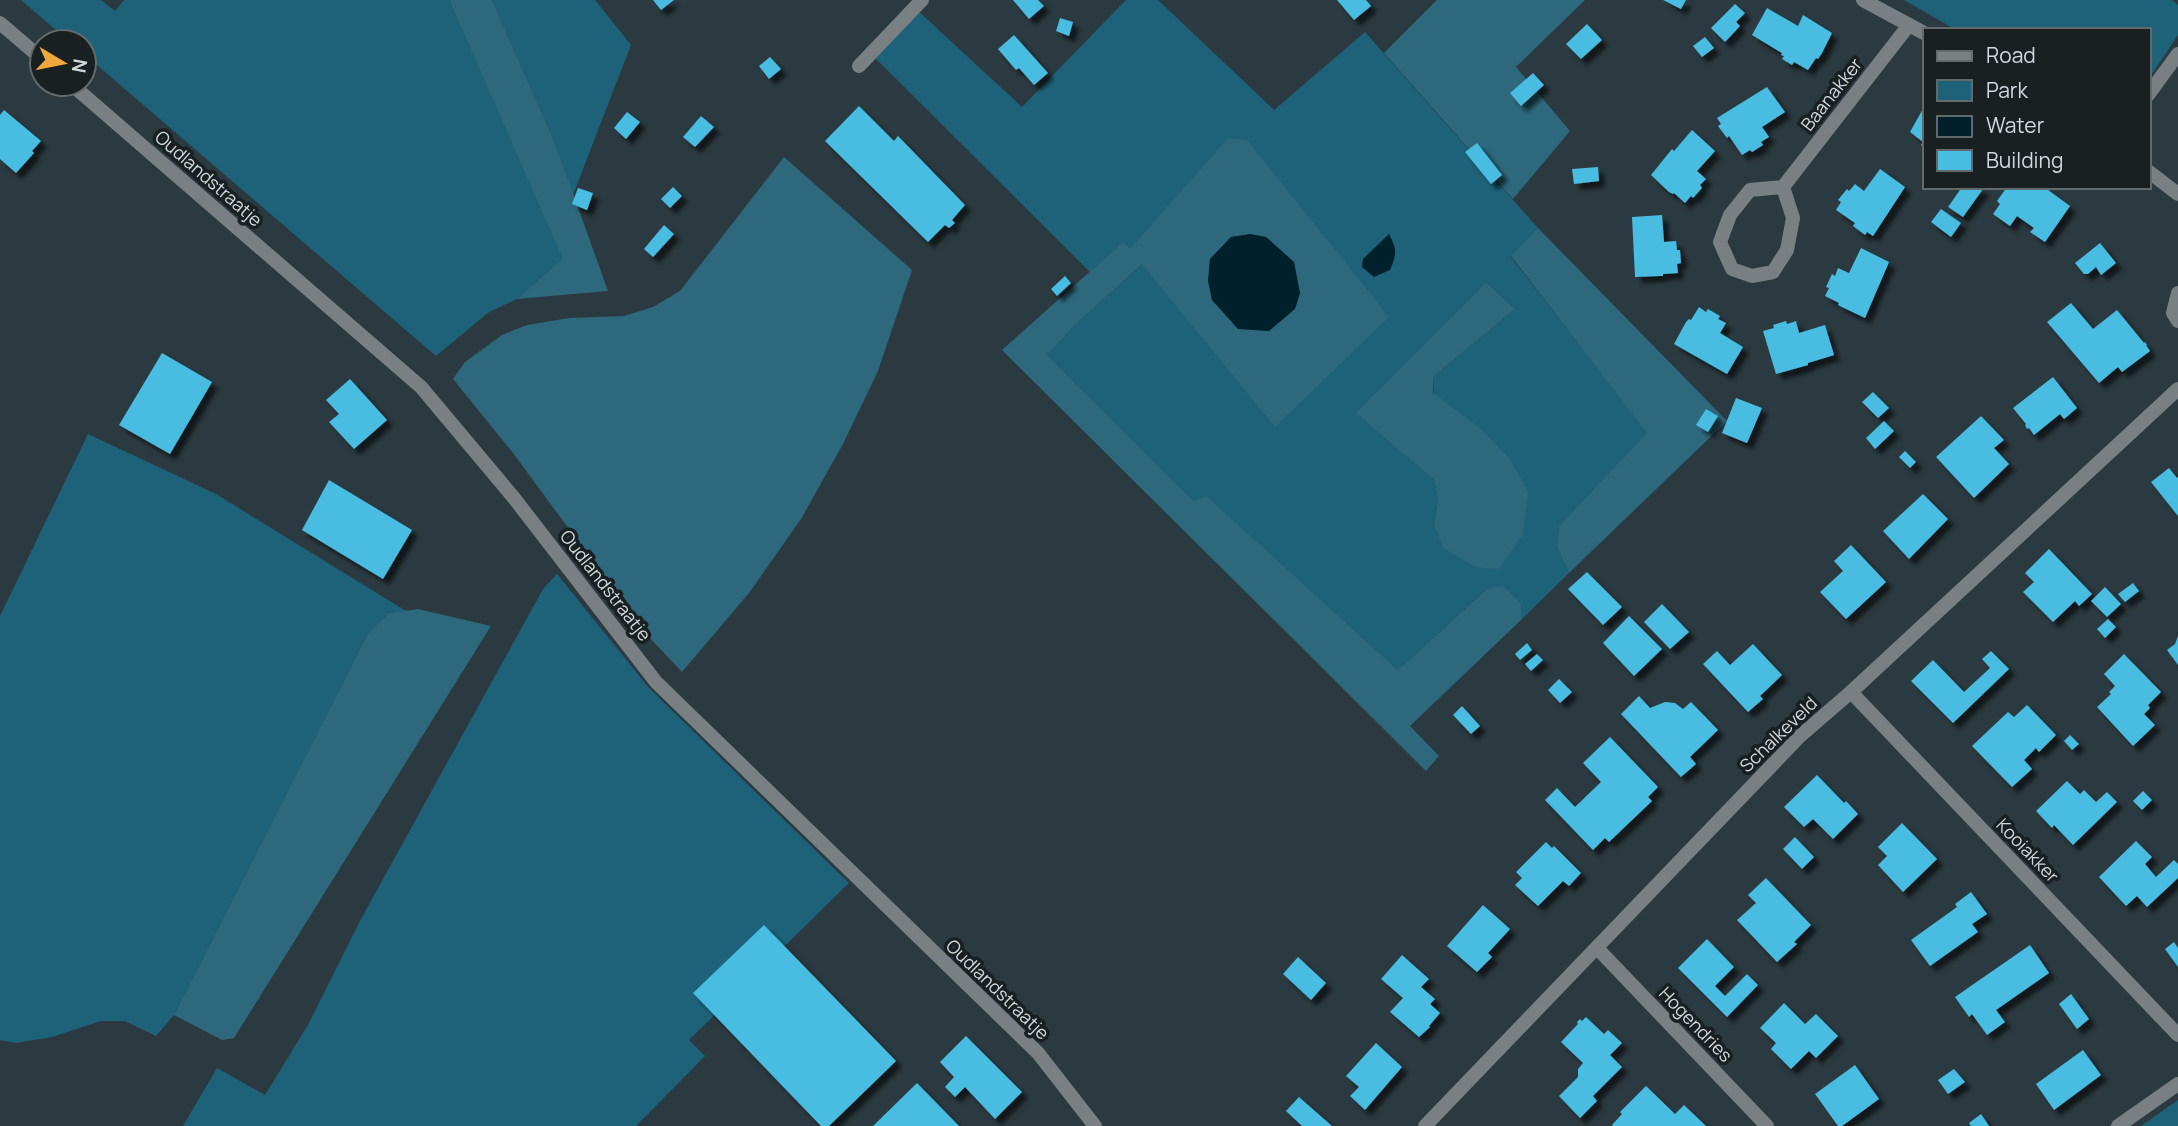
<svg xmlns="http://www.w3.org/2000/svg" width="2178" height="1126" viewBox="0 0 2178 1126" font-family="Manrope,sans-serif">
<style>
.green{fill:#1d6279;fill-rule:evenodd}
.forest{fill:#2d687c;fill-rule:evenodd}
.water{fill:#00202c}
.building{fill:#49bce2;filter:url(#shadow)}
.lines{fill:none;stroke-linecap:round;stroke-linejoin:round}
.street{stroke:#788083;stroke-width:14}
.labels{text-anchor:middle;dominant-baseline:central;stroke-width:7;stroke-linejoin:round;paint-order:stroke}
.street-label{font-size:18px;fill:#d0d9dc;stroke:#192022}
</style>
<defs>
<filter id="shadow"><feDropShadow dx="6" dy="6" stdDeviation="2" flood-color="#0009"/></filter>
</defs>
<rect width="100%" height="100%" fill="#2b3a40"/>
<g class="green">
<path d="M21,0H101L115,11L124,0H449L564,259L517,299L489,312L436,356L84,54V42H70Z"/>
<path d="M492,0H595L631,45L573,195L555,143Z"/>
<path d="M1126,0H1158L1274,110L1365,32L1538,228L1511,257L1648,433L1559,526L1557,547L1569,573L1522,619L1521,604L1487,589L1398,670L1306,587L1193,502L1047,355L1075,325L1142,264L1228,139L1130,250L1123,242L1090,272L873,56L916,9L1022,107ZM1486,282L1515,309L1433,377L1443,548L1434,525L1438,499L1434,480L1357,413Z"/>
<path d="M1904,0H2172L2178,5V35L2148,80V30H1956Z"/>
<path d="M88,434L216,494L406,611L389,613L368,633L174,1015L156,1036L125,1021H101L52,1037L16,1043L0,1040V616Z"/>
<path d="M557,574L649,688L849,883L689,1040L705,1056L636,1126H183L217,1068L265,1095L308,1025L361,919L543,589Z"/>
<path d="M2178,1100V1126H2141Z"/>
</g>
<g class="forest">
<path d="M449,0H492L555,143L608,291L517,299L563,259Z"/>
<path d="M1437,0H1585L1516,67L1570,131L1513,199L1384,53Z"/>
<path d="M1228,138L1247,140L1389,317L1275,427L1142,264L1075,325L1047,355L1193,501L1206,496L1398,670L1487,589L1503,586L1521,604L1522,619L1410,726L1439,756L1426,771L1002,350L1123,242L1130,249ZM1250,234L1266,237L1269,331L1238,329L1212,300L1208,281L1210,259L1231,237Z"/>
<path d="M784,157L912,270L878,371L843,444L801,519L749,593L682,672L648,636L513,453L453,379L465,362L502,335L527,325L569,318L624,316L653,307L680,291Z"/>
<path d="M1538,228L1727,421L1569,573L1557,547L1559,526L1647,433L1511,256Z"/>
<path d="M1486,282L1515,309L1433,377V393L1480,428L1509,458L1528,491L1523,534L1499,569L1475,567L1443,548L1434,525L1438,499L1434,480L1356,413Z"/>
<path d="M418,609L491,626L234,1038L222,1040L174,1015L368,633L389,613Z"/>
</g>
<g class="water">
<path d="M1250,234L1266,237L1294,262L1300,293L1295,309L1269,331L1238,329L1212,300L1208,281L1210,259L1231,237Z"/>
<path d="M1389,234C1397,250 1397,253 1390,270L1374,277L1362,267L1363,259Z"/>
</g>
<g class="building">
<path d="M653,0H674L661,10Z"/>
<path d="M1013,0H1038L1044,6L1029,19Z"/>
<path d="M1337,0H1366L1371,6L1354,20Z"/>
<path d="M1663,0H1686L1681,9Z"/>
<path d="M1735,4L1745,13L1736,22L1740,26L1725,42L1711,28Z"/>
<path d="M1767,8L1798,26L1803,15L1832,33L1822,53L1818,59L1816,58L1808,70L1794,62L1792,65L1782,59L1784,56L1781,55L1782,53L1752,35Z"/>
<path d="M1060,18L1073,22L1069,36L1056,31Z"/>
<path d="M1587,24L1602,40L1581,59L1566,44Z"/>
<path d="M1014,35L1048,73L1034,85L1019,68L1016,70L998,49Z"/>
<path d="M1705,37L1714,48L1702,57L1693,46Z"/>
<path d="M770,57L781,69L769,79L759,66Z"/>
<path d="M1533,73L1544,85L1521,106L1510,93Z"/>
<path d="M1767,87L1785,112L1762,127L1769,137L1761,142L1763,145L1752,152L1750,150L1742,155L1729,136L1727,138L1718,126L1721,124L1717,118Z"/>
<path d="M859,106L894,141L898,136L965,205L952,220L955,223L949,228L945,225L928,242L825,141Z"/>
<path d="M1924,107V147L1921,145L1923,142L1910,132Z"/>
<path d="M4,110L41,141L32,151L34,153L16,173L0,159V115Z"/>
<path d="M627,112L640,122L626,139L614,128Z"/>
<path d="M701,116L714,127L695,147L683,137Z"/>
<path d="M1692,130L1715,151L1697,171L1706,179L1700,185L1702,188L1693,198L1691,196L1685,203L1674,193L1673,194L1669,192L1651,175L1672,149L1674,151Z"/>
<path d="M1477,143L1502,175L1491,184L1465,152Z"/>
<path d="M1598,167L1599,181L1574,184L1572,169Z"/>
<path d="M1880,169L1905,187L1873,236L1867,232L1865,235L1853,226L1855,223L1836,210L1841,202L1838,200L1847,189L1849,191L1855,184L1864,191Z"/>
<path d="M673,187L682,196L670,208L661,199Z"/>
<path d="M1962,187H1980L1983,189L1963,217L1948,207Z"/>
<path d="M2007,187H2044L2070,206L2045,242L2030,232L2034,228L2017,216L2010,226L1993,214L2000,204L1997,201Z"/>
<path d="M578,188L593,193L587,210L572,204Z"/>
<path d="M1941,209L1961,223L1951,237L1931,222Z"/>
<path d="M1662,215L1664,242L1676,241L1677,250H1680L1681,263L1677,264L1678,273L1663,274V276H1659L1635,277L1632,217Z"/>
<path d="M664,225L674,234L653,257L644,249Z"/>
<path d="M2100,243L2116,263L2101,275L2096,267L2088,274H2084L2075,263Z"/>
<path d="M1861,248L1889,262L1865,318L1842,307L1838,305L1839,303L1825,296L1829,288L1826,287L1832,274L1835,276L1838,268L1849,273Z"/>
<path d="M1065,276L1071,283L1057,296L1051,289Z"/>
<path d="M2071,303L2093,329L2117,310L2144,343L2145,342L2147,345H2146L2150,351L2122,372L2118,367L2099,383L2047,322Z"/>
<path d="M1699,307L1706,312L1708,309L1720,316L1718,319L1726,323L1720,333L1743,347L1727,374L1674,344L1686,322L1689,319L1691,320Z"/>
<path d="M1786,321L1787,324L1796,321L1799,333L1825,325L1834,355L1808,363V365L1776,374L1763,331L1774,328L1773,325Z"/>
<path d="M162,353L212,382L170,454L119,425Z"/>
<path d="M2053,377L2077,408L2064,419L2060,414L2034,435L2029,428L2027,429L2025,425L2026,424L2013,408Z"/>
<path d="M350,379L387,420L354,449L329,422L339,414L326,400Z"/>
<path d="M1873,392L1889,408L1878,418L1862,402Z"/>
<path d="M1736,398L1762,408L1747,443L1722,433Z"/>
<path d="M1706,409L1718,416L1708,432L1696,425Z"/>
<path d="M1981,416L2004,440L1994,448L2009,464L1974,498L1936,457Z"/>
<path d="M1884,421L1894,431L1875,449L1866,438Z"/>
<path d="M1905,451L1916,462L1910,468L1899,457Z"/>
<path d="M2169,468L2177,478L2178,477V516L2151,482Z"/>
<path d="M329,480L412,530L383,579L302,530Z"/>
<path d="M1923,494L1948,519L1909,559L1883,531Z"/>
<path d="M1851,545L1886,582L1846,619L1820,592L1843,571L1834,561Z"/>
<path d="M2049,549L2092,594L2079,606L2075,601L2053,622L2023,592L2034,582L2025,573Z"/>
<path d="M1587,572L1622,607L1603,625L1568,589Z"/>
<path d="M2133,583L2139,591L2125,602L2118,594Z"/>
<path d="M2105,587L2121,604L2107,617L2091,601Z"/>
<path d="M1662,604L1689,632L1670,649L1644,622Z"/>
<path d="M1629,616L1662,649L1634,676L1603,643Z"/>
<path d="M2108,619L2116,627L2105,638L2097,629Z"/>
<path d="M2178,636V665L2167,650L2175,644Z"/>
<path d="M1527,643L1532,650L1520,660L1515,654Z"/>
<path d="M1753,644L1782,675L1760,696L1763,699L1748,712L1703,664L1717,651L1730,665Z"/>
<path d="M1991,651L2009,669L1953,723L1911,681L1933,660L1964,692L1990,668L1982,659Z"/>
<path d="M1537,654L1543,660L1531,671L1525,664Z"/>
<path d="M2124,654L2161,692L2148,705L2150,708L2144,714L2155,725L2133,746L2097,707L2111,694L2109,692L2115,686L2104,674Z"/>
<path d="M1559,679L1572,692L1560,703L1548,690Z"/>
<path d="M1639,696L1650,708L1665,702L1675,703L1683,709L1691,702L1718,730L1690,757L1696,764L1681,777L1621,714Z"/>
<path d="M2027,705L2056,735L2039,752L2036,748L2024,760L2032,769L2012,787L1972,746L2008,712L2014,717Z"/>
<path d="M1462,706L1480,726L1471,734L1453,715Z"/>
<path d="M2070,735L2079,744L2072,750L2064,741Z"/>
<path d="M1610,737L1658,787L1648,797L1652,801L1609,842L1605,838L1593,850L1545,800L1557,788L1575,807L1601,782L1583,763Z"/>
<path d="M1817,775L1844,803L1846,801L1858,814L1833,839L1813,819L1804,827L1784,807Z"/>
<path d="M2067,781L2080,794L2084,790L2096,802L2107,792L2117,802L2073,845L2054,825L2052,828L2036,811Z"/>
<path d="M2143,791L2152,800L2142,810L2133,801Z"/>
<path d="M1902,823L1937,859L1903,892L1878,865L1887,856L1878,847Z"/>
<path d="M1795,837L1814,857L1802,869L1783,849Z"/>
<path d="M2136,841L2152,857L2145,864L2156,877L2174,860L2178,864V878L2147,907L2137,896L2126,906L2099,877Z"/>
<path d="M1546,842L1552,848L1554,846L1581,873L1569,886L1563,881L1538,906L1515,885L1522,878L1516,872Z"/>
<path d="M1766,878L1811,925L1794,942L1797,944L1777,962L1737,920L1756,903L1748,895Z"/>
<path d="M1971,892L1987,914L1972,924L1978,932L1930,966L1911,940L1957,907L1955,904Z"/>
<path d="M1483,905L1510,929L1488,953L1492,957L1477,972L1447,946Z"/>
<path d="M764,925L896,1061L829,1126H821L693,993Z"/>
<path d="M1707,939L1734,967L1715,986L1725,996L1747,974L1758,985L1727,1017L1678,968Z"/>
<path d="M2174,942L2178,948V967L2165,949Z"/>
<path d="M2030,945L2049,973L1996,1010L2005,1022L1987,1035L1972,1014L1969,1017L1955,997Z"/>
<path d="M1402,955L1429,979L1421,987L1435,999L1430,1004L1440,1013L1429,1026L1430,1027L1419,1037L1390,1012L1403,998L1381,979Z"/>
<path d="M1298,957L1326,983L1311,1000L1283,974Z"/>
<path d="M2071,994L2089,1019L2077,1029L2059,1004Z"/>
<path d="M1784,1003L1805,1024L1816,1014L1838,1036L1816,1058L1809,1051L1791,1069L1771,1049L1776,1043L1760,1028Z"/>
<path d="M1586,1017L1604,1034L1608,1030L1622,1043L1610,1055L1622,1067L1593,1096L1597,1101L1580,1118L1559,1096L1578,1077V1069L1583,1063L1561,1042L1578,1024L1577,1022L1580,1019L1582,1021Z"/>
<path d="M966,1036L1022,1092L995,1119L965,1087L955,1097L945,1087L954,1077L940,1062Z"/>
<path d="M1376,1043L1402,1067L1365,1110L1350,1096L1359,1087L1346,1076Z"/>
<path d="M2083,1050L2101,1075L2054,1110L2036,1084Z"/>
<path d="M1855,1065L1879,1099L1842,1126H1838L1815,1094Z"/>
<path d="M1954,1069L1965,1082L1948,1094L1938,1080Z"/>
<path d="M917,1083L959,1126H873Z"/>
<path d="M1646,1086L1675,1114L1684,1105L1706,1126H1613L1612,1125L1622,1114L1620,1112Z"/>
<path d="M1299,1097L1332,1126H1302L1286,1111Z"/>
<path d="M1981,1114L1989,1126H1971L1969,1123Z"/>
</g>
<g class="lines">
<g class="street">
<path d="M1863,0L1924,33"/>
<path d="M0,23L42,59"/>
<path d="M859,66L922,0"/>
<path d="M71,84L421,387L514,498L656,682L1038,1053L1095,1126"/>
<path d="M2148,95L2178,54"/>
<path d="M2148,171L2178,194"/>
<path d="M1783,187L1793,218L1787,250L1773,272L1752,276L1732,269L1720,242L1730,215L1750,190L1783,187L1909,25"/>
<path d="M2178,293L2173,313L2178,321"/>
<path d="M1851,692L2178,1035"/>
<path d="M1597,948L1767,1126"/>
<path d="M1425,1126L1800,736L1851,692L2178,389"/>
<path d="M2118,1126L2178,1084"/>
</g>
</g>
<g class="labels">
<g class="street-label">
<text transform="translate(1831 94) rotate(-52)">Baanakker</text>
<text transform="translate(209 178) rotate(41)">Oudlandstraatje</text>
<text transform="translate(606 585) rotate(52)">Oudlandstraatje</text>
<text transform="translate(1778 734) rotate(-44)">Schalkeveld</text>
<text transform="translate(2028 850) rotate(46)">Kooiakker</text>
<text transform="translate(998 989) rotate(44)">Oudlandstraatje</text>
<text transform="translate(1696 1024) rotate(46)">Hogendries</text>
</g>
</g>
<rect x="1923" y="28" width="228" height="161" fill="#192022" stroke="#626a6c" stroke-width="2"/>
<rect x="1937" y="51" width="35" height="10" fill="#788083" stroke="#626a6c" stroke-width="2"/>
<text x="1986" y="63" font-size="21" fill="#d0d9dc">Road</text>
<rect x="1937" y="80" width="35" height="21" fill="#1d6279" stroke="#626a6c" stroke-width="2"/>
<text x="1986" y="98" font-size="21" fill="#d0d9dc">Park</text>
<rect x="1937" y="116" width="35" height="21" fill="#00202c" stroke="#626a6c" stroke-width="2"/>
<text x="1986" y="133" font-size="21" fill="#d0d9dc">Water</text>
<rect x="1937" y="150" width="35" height="21" fill="#49bce2" stroke="#626a6c" stroke-width="2"/>
<text x="1986" y="168" font-size="21" fill="#d0d9dc">Building</text>
<g transform="translate(63 63) rotate(100)"><circle r="33" fill="#192022" stroke="#626a6c" stroke-width="2"/>
<path d="M0-5L12 26L0 18L-12 26Z" fill="#eea83c"/>
<text y="-10" font-size="19" font-weight="bold" text-anchor="middle" fill="#d0d9dc">N</text>
</g>
</svg>
